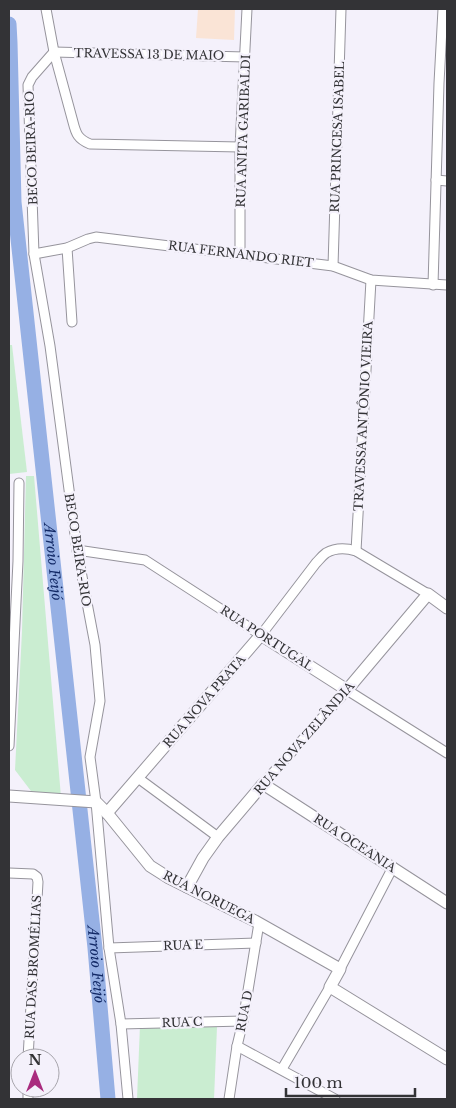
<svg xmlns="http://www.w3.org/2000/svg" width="456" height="1108" viewBox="0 0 456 1108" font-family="'Libre Baskerville',serif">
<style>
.education{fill:#fae4d6}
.green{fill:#caedd1}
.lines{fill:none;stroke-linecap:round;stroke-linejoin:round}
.river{stroke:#96b0e4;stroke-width:15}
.minor-casing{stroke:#96949c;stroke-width:11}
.tertiary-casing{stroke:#96949c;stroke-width:13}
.minor{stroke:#fff;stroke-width:9}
.tertiary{stroke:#fff;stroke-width:11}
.labels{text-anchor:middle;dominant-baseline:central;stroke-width:4.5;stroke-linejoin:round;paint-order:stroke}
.street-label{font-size:12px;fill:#333336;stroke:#f4f1fb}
.water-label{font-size:14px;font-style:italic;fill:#122966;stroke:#f4f1fb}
</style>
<rect width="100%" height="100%" fill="#f4f1fb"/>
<path class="education" d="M198,9H235L234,40L196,38Z"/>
<g class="green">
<path d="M9,345H12L27,472L9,474Z"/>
<path d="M26,476H34L61,797L31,791L15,770L22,631Z"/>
<path d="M140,1025L217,1027L214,1099H137Z"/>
</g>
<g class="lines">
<path class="river" id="s1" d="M9,24L10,43L14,202L95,948L108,1099"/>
<defs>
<g id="minor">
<path d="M46,9L54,52L73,122C76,134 78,139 90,144L240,147"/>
<path d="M54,52L32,77L28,85L34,254L50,346L77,550L95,645L100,701L90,757L96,802L109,948L121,1024L128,1099"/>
<path d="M54,52L245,57"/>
<path d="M436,180L447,181"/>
<path d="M67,248L72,322"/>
<path d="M34,254L67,248L88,239L96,237L333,266L371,280L447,285"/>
<path d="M240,254V147L247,9"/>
<path d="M333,266L341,9"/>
<path d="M433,285L439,83L443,9"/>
<path d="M77,550L145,560L261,635L316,563C319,560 322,556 326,553C335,548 346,548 356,551L428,594"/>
<path d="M356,551L371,280"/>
<path d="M9,746L18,561L19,483"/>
<path d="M138,778L218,837"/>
<path d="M263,784L347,690L447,753"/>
<path d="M9,873L33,874L37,877L38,882L28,1058"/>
<path d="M109,948L256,943"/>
<path d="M340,969L393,867"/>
<path d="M121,1024L243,1021"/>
<path d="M237,1046L335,1099"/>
<path d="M282,1069L330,987"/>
<path d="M28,1088V1099"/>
<path d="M229,1099L237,1046L243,1021L259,923"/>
</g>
<g id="tertiary">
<path d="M9,796L96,802L107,813L150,866L169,878L255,921L340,969L330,987L447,1059"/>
<path d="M107,813L261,635L347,690L428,594L447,608"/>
<path d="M187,887L203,858L218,837L263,784L447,903"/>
</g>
</defs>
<use href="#minor" class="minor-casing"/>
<use href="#tertiary" class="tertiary-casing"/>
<use href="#minor" class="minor"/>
<use href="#tertiary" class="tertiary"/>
</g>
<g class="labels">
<g class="street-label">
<text transform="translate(149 54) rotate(1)">TRAVESSA 13 DE MAIO</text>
<text transform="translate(243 131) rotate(-88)">RUA ANITA GARIBALDI</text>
<text transform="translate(337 137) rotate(-88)">RUA PRINCESA ISABEL</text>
<text transform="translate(31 148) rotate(-92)">BECO BEIRA-RIO</text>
<text transform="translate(241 254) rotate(7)">RUA FERNANDO RIET</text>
<text transform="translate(363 416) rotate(-87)">TRAVESSA ANTÔNIO VIEIRA</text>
<text transform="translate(78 550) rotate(81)">BECO BEIRA-RIO</text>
<text transform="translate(267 638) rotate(33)">RUA PORTUGAL</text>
<text transform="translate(204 701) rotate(-49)">RUA NOVA PRATA</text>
<text transform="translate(304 738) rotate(-49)">RUA NOVA ZELÂNDIA</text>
<text transform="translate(355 843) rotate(33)">RUA OCEANIA</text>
<text transform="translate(209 897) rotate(27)">RUA NORUEGA</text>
<text transform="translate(183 945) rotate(-2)">RUA E</text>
<text transform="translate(33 967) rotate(-87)">RUA DAS BROMÉLIAS</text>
<text transform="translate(244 1011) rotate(-79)">RUA D</text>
<text transform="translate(182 1022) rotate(-2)">RUA C</text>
</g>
<g class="water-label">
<text stroke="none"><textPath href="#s1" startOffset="540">Arroio Feijó</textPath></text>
<text stroke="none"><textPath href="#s1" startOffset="945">Arroio Feijó</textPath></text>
</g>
</g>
<rect width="456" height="1108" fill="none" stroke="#333336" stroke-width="20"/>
<g transform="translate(35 1073)"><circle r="24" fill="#f4f1fb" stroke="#a7a5ac"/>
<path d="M0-4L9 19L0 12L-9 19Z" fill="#a92c7e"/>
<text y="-8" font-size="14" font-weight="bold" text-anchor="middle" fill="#333336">N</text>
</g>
<path d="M286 1088v8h129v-8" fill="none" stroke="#333336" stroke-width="2.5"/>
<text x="294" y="1088" font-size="15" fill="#333336" stroke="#f4f1fb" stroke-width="4" paint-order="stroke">100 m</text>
</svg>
